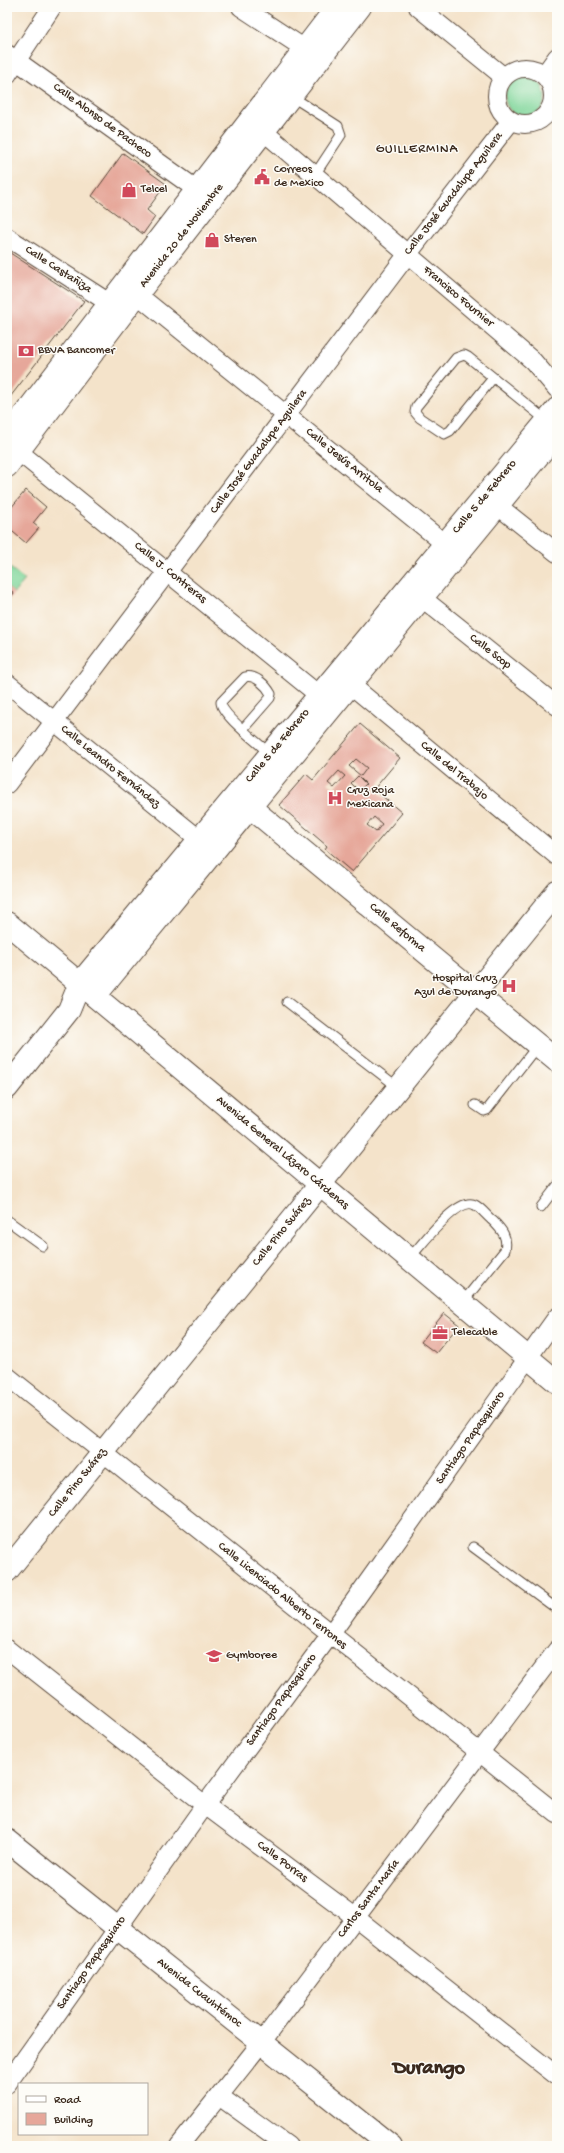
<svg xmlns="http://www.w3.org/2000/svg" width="564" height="2153" viewBox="0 0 564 2153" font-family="'Gochi Hand',sans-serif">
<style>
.green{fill:#7fd69a;stroke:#5d805c}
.building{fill:#e6a79a;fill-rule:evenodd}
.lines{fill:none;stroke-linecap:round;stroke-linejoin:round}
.lane-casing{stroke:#574638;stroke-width:11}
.street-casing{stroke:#574638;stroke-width:20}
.secondary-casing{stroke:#574638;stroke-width:24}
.lane{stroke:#fff;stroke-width:9}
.street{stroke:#fff;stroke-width:18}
.secondary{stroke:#fff;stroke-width:22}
.labels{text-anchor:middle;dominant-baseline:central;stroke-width:3;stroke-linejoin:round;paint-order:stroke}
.street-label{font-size:12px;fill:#3b2a1e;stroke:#fdfcf7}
.poi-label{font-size:12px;fill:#3b2a1e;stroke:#fdfcf7;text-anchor:start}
.neighbourhood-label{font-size:13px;letter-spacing:1px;fill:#3b2a1e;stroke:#fdfcf7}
.town-label{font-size:20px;font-weight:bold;fill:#3b2a1e;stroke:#fdfcf7}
</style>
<rect width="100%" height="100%" fill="#fdfcf7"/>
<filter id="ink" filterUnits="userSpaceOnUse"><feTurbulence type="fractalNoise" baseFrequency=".025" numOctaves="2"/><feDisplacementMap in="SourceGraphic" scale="8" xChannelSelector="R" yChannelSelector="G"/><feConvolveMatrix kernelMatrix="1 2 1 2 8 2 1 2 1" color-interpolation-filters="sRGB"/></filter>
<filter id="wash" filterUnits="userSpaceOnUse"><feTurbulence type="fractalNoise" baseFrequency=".012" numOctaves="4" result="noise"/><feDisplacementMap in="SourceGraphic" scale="16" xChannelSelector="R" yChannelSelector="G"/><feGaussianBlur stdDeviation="0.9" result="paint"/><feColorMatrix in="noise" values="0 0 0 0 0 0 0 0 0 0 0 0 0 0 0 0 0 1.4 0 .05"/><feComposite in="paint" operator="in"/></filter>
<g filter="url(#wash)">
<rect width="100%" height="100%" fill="#f4e3ca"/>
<g class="green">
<circle cx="525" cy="97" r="20"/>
<path d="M8,566L25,580L14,593L7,587Z"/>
</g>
<g id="blocks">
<g class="building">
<path d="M123,153L166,184L147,210L155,217L143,234L92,196Z"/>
<path d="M7,251L84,301L7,401Z"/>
<path d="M26,490L46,507L33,523L39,528L26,543L7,527V507L10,509Z"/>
<path d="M7,587L14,593L7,602Z"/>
<path d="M360,724L400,758L374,789L402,813L352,872L325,849L327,846L279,805L306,774L313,780ZM356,759L367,768L361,776L349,766ZM339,771L345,776L334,788L328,783ZM358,776L366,784L359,791L351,783ZM374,817L382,824L376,832L367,825Z"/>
<path d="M444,1313L459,1325L436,1353L421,1342Z"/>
</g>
</g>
</g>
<g filter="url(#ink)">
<use href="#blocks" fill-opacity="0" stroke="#574638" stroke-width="1"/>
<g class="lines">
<defs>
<g id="lane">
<path d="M291,96L338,126L341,135L314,176"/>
<path d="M493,378L450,431L444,434L420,418L415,412L416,407L456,358L464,355L468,357L547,421"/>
<path d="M243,729L270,698L271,694C266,685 255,674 245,677L221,702C220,714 260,744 270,754"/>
<path d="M287,1002L399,1088"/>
<path d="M475,1105L484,1111L487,1110L538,1045"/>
<path d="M541,1207L557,1186"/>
<path d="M7,1220L43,1246"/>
<path d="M409,1259C420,1247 458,1195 475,1205C481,1208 487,1216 493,1221C502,1230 508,1237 505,1250L462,1303"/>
<path d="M473,1547L557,1609"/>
</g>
<g id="street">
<path d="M241,7L305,49"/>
<path d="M418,7L504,77"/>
<path d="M7,54L196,189"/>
<circle cx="525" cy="96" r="28"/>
<path d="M7,75L52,7"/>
<path d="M544,75L557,57"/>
<path d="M263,131L533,361L557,389"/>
<path d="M7,237L103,299C117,301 130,295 144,300L455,552"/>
<path d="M8,443L320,696"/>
<path d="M498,506L557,553"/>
<path d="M422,598L557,706"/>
<path d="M7,683L210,848"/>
<path d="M351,685L557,856"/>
<path d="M7,784L407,255L511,121"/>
<path d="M7,1376L557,1814"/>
<path d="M7,1649L205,1805L355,1917L557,2076"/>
<path d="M7,2084L205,1805L330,1635L557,1317"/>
<path d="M219,2096L288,2146"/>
<path d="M179,2146L261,2043L557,1650"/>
</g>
<g id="secondary">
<path d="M7,437L337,7"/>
<path d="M7,466L135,297L360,7"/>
<path d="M239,798L557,1061"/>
<path d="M7,923L557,1382"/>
<path d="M95,996L557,433"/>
<path d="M7,1088L69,1010L80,983L557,409"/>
<path d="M7,1571L557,892"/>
<path d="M7,1840L391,2146"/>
</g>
</defs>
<use href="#lane" class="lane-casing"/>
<use href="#street" class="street-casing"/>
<use href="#secondary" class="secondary-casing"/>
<use href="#lane" class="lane"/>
<use href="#street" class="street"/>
<use href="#secondary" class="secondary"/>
</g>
</g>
<defs>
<symbol id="civic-bare" viewBox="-9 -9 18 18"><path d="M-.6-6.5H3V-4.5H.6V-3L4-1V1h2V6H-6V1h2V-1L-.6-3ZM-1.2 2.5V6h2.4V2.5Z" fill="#d1495b" stroke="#fdfcf7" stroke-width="2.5" paint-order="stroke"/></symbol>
<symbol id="shop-bare" viewBox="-9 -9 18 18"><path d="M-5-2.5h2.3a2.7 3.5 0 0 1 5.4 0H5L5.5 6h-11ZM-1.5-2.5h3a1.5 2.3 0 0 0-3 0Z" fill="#d1495b" stroke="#fdfcf7" stroke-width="2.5" paint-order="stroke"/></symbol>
<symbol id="bank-bare" viewBox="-9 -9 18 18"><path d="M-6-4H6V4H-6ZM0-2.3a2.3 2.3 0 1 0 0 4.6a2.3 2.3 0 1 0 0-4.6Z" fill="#d1495b" stroke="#fdfcf7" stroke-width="2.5" paint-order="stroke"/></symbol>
<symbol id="hospital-bare" viewBox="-9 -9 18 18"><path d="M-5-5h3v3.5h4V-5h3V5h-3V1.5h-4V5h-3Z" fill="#d1495b" stroke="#fdfcf7" stroke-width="2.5" paint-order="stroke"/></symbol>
<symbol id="office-bare" viewBox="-9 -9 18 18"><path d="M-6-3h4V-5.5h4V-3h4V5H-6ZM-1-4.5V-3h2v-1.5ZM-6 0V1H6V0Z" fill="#d1495b" stroke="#fdfcf7" stroke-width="2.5" paint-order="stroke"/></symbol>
<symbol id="school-bare" viewBox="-9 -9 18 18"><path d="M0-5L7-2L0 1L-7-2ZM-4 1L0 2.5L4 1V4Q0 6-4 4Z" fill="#d1495b" stroke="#fdfcf7" stroke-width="2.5" paint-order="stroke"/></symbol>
</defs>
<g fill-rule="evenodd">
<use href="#civic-bare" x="251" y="166" width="22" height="22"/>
<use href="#shop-bare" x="118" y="179" width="22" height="22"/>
<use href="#shop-bare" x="201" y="229" width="22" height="22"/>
<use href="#bank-bare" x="15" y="340" width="22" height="22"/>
<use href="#hospital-bare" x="324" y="787" width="22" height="22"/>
<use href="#hospital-bare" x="498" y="975" width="22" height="22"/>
<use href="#office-bare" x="429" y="1322" width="22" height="22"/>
<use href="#school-bare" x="203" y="1645" width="22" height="22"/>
</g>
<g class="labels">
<g class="street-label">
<text transform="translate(102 121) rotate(36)">Calle Alonso de Pacheco</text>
<text transform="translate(454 194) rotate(-52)">Calle José Guadalupe Aguilera</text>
<text transform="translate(182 236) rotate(-52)">Avenida 20 de Noviembre</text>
<text transform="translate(58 270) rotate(33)">Calle Castañiza</text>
<text transform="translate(458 297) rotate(40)">Francisco Fournier</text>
<text transform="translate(259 452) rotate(-53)">Calle José Guadalupe Aguilera</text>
<text transform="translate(344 461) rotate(39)">Calle Jesús Arritola</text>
<text transform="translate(485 497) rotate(-50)">Calle 5 de Febrero</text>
<text transform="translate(170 573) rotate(39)">Calle J. Contreras</text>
<text transform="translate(490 652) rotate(38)">Calle Scop</text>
<text transform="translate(278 746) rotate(-50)">Calle 5 de Febrero</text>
<text transform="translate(110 767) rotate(39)">Calle Leandro Fernández</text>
<text transform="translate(454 771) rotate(40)">Calle del Trabajo</text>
<text transform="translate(397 928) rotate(40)">Calle Reforma</text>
<text transform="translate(282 1153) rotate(40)">Avenida General Lázaro Cárdenas</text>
<text transform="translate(282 1232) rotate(-51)">Calle Pino Suárez</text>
<text transform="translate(471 1438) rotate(-55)">Santiago Papasquiaro</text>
<text transform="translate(78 1483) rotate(-51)">Calle Pino Suárez</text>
<text transform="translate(282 1596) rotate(39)">Calle Licenciado Alberto Terrones</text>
<text transform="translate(282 1700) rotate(-54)">Santiago Papasquiaro</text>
<text transform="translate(282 1862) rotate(37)">Calle Porras</text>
<text transform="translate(369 1899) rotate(-53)">Carlos Santa María</text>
<text transform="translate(92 1963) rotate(-55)">Santiago Papasquiaro</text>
<text transform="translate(199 1993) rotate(38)">Avenida Cuauhtémoc</text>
</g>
<g class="poi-label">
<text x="274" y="170">Correos<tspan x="274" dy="14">de Mexico</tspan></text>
<text x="141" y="190">Telcel</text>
<text x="224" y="240">Steren</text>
<text x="38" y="351">BBVA Bancomer</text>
<text x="347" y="791">Cruz Roja<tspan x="347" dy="14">Mexicana</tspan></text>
<text x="497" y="979" text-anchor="end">Hospital Cruz<tspan x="497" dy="14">Azul de Durango</tspan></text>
<text x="452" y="1333">Telecable</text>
<text x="226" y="1656">Gymboree</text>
</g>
<g class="neighbourhood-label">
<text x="417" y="149">GUILLERMINA</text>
</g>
<g class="town-label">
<text x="429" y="2069">Durango</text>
</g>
</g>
<rect width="564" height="2153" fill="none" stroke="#fdfcf7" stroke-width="24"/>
<rect x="18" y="2083" width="130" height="52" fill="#fdfcf7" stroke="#afa8a0"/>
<rect x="26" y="2096" width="20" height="6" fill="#ffffff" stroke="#afa8a0"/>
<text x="54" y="2103" font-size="12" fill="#3b2a1e">Road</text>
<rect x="26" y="2113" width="20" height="12" fill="#e6a79a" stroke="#afa8a0"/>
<text x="54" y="2123" font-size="12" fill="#3b2a1e">Building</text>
</svg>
